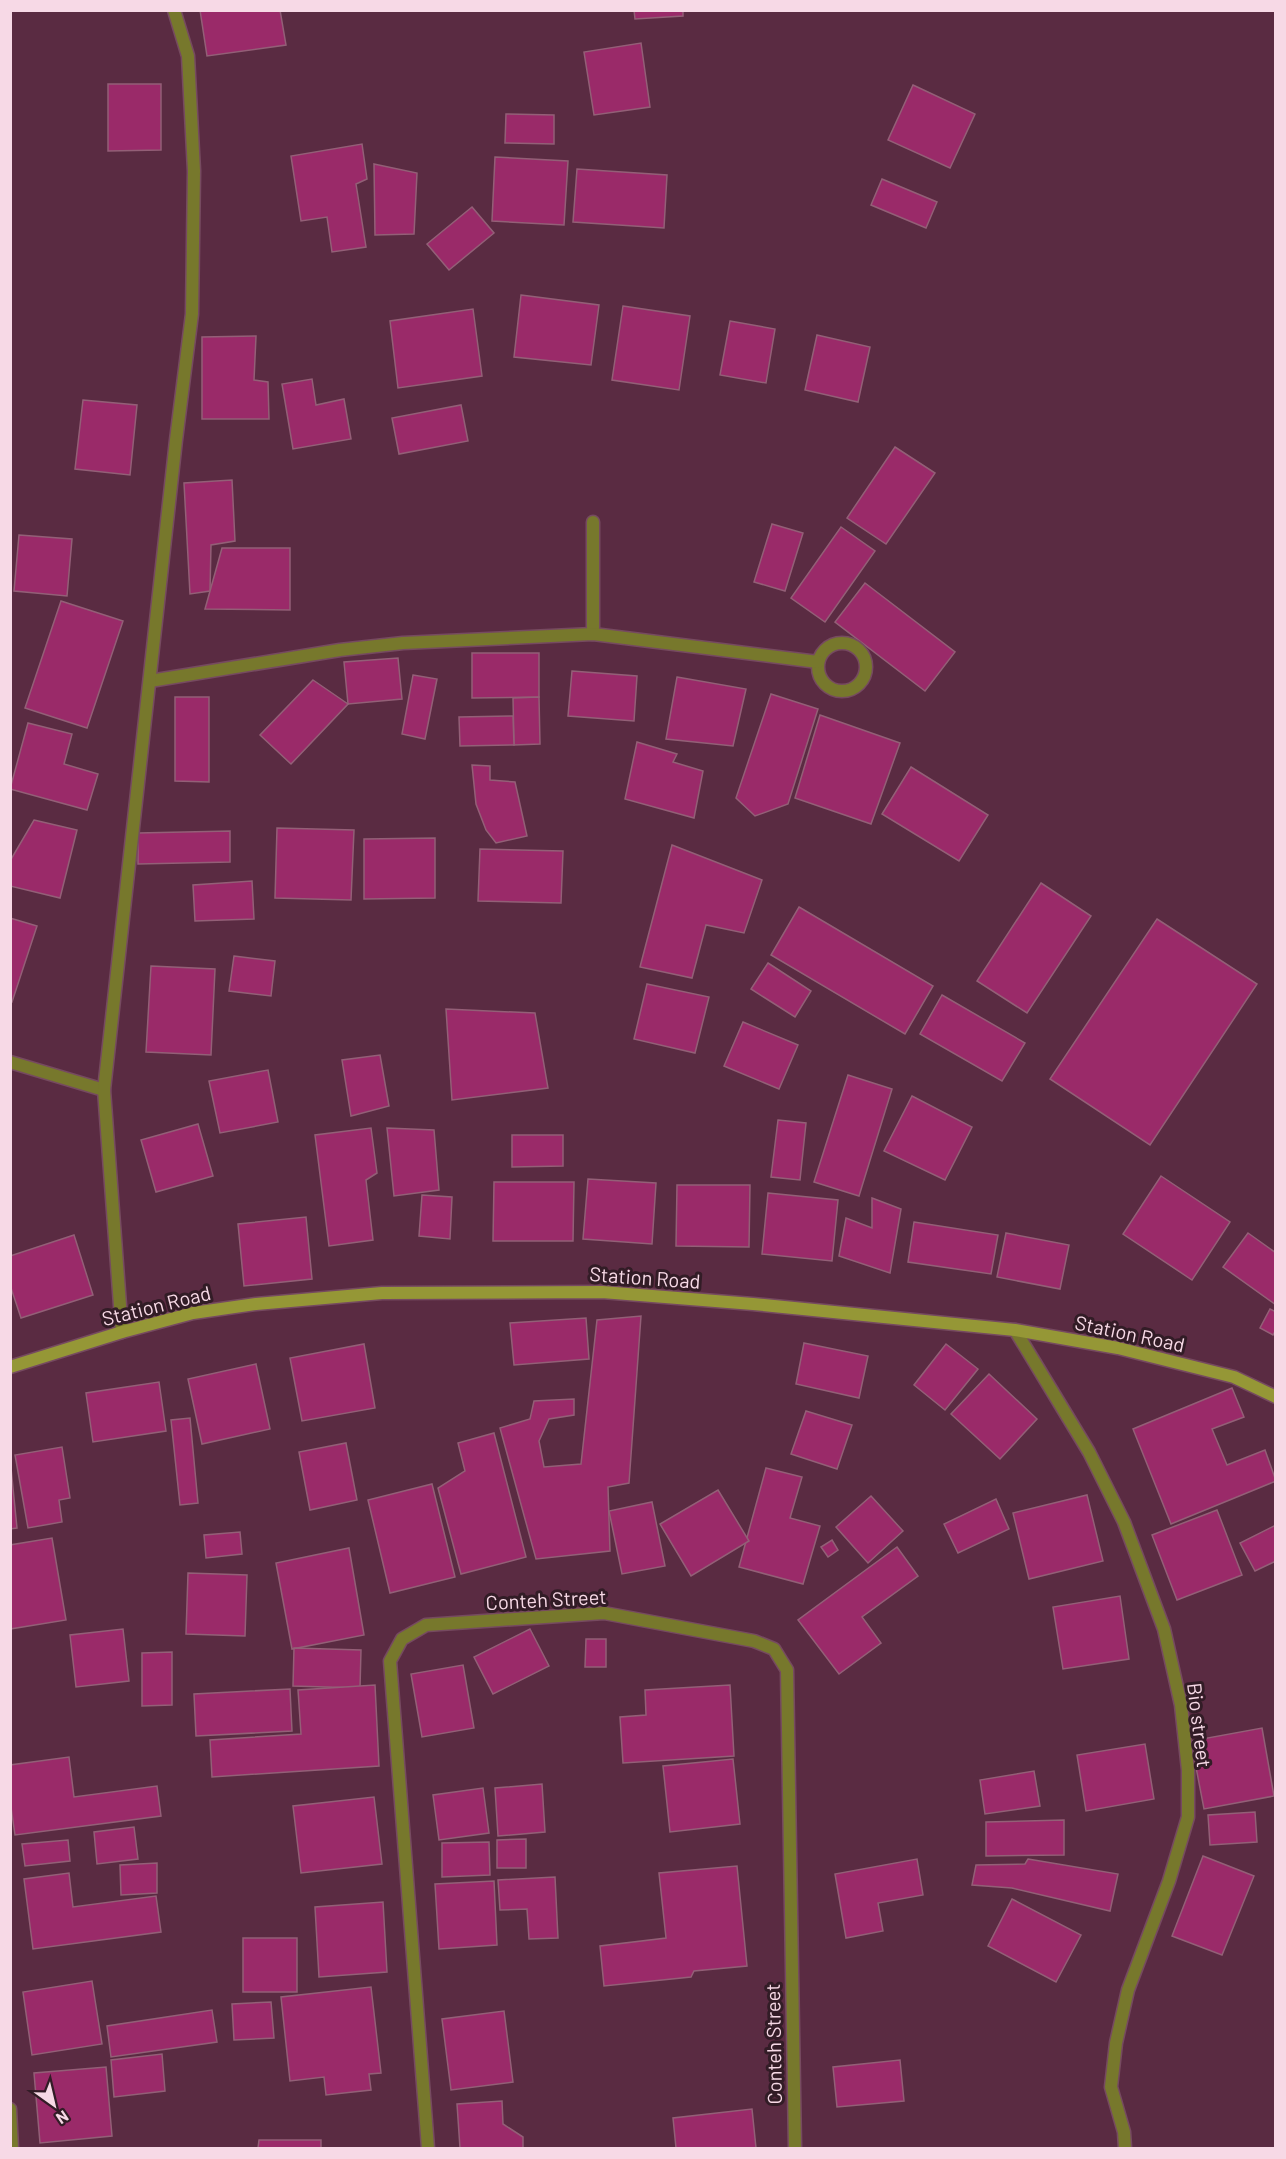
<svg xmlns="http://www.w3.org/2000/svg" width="1286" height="2159" viewBox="0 0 1286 2159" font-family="Barlow,sans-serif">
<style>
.building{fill:#9a2a69;stroke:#935f77;stroke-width:1.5}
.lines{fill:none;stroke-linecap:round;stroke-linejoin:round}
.minor-casing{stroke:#764a60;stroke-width:15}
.secondary-casing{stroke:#764a60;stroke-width:15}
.minor{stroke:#77782c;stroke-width:12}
.secondary{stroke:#959736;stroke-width:12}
.labels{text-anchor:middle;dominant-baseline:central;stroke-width:6;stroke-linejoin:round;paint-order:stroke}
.street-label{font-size:20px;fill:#f7d9e6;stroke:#321c26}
</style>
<rect width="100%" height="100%" fill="#5a2b42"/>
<g class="building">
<path d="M200,10H280L286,45L207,56Z"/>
<path d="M634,10H683V16L635,19Z"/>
<path d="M641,43L650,107L594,115L584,52Z"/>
<path d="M108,84H161V150L108,151Z"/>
<path d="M913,85L975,114L950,168L888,140Z"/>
<path d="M506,114L554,115V144L505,143Z"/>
<path d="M362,144L367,179L356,184L366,247L332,252L327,217L301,221L291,156Z"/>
<path d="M495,157L568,161L564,225L492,221Z"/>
<path d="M374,164L417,173L414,234L375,235Z"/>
<path d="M577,169L667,175L664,228L573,222Z"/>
<path d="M882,179L937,202L926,228L871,205Z"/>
<path d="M472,207L494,233L449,270L427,244Z"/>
<path d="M521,295L599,305L591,365L514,357Z"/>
<path d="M623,306L690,316L679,390L612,380Z"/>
<path d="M473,309L482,376L398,388L390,321Z"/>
<path d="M730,321L775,329L766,383L720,375Z"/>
<path d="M817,335L870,347L858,402L805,390Z"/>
<path d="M256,336L254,380L268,382L269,419H202V337Z"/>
<path d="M312,379L316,405L344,399L351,439L293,449L282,384Z"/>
<path d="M83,400L137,405L130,475L75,469Z"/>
<path d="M461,405L468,441L399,454L392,418Z"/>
<path d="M895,447L935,473L886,544L847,518Z"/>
<path d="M232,480L235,541L211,545L210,591L190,594L184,483Z"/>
<path d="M772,524L803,533L785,591L754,582Z"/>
<path d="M841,527L875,551L825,622L791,598Z"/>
<path d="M19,535L72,539L67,596L14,591Z"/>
<path d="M222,548H290V610L205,609Z"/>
<path d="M865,583L955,652L925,691L835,622Z"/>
<path d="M61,601L123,621L87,728L25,708Z"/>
<path d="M472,653H539V697L472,698Z"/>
<path d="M398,658L402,699L348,704L344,662Z"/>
<path d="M572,671L637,676L634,721L568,716Z"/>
<path d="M413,675L437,679L425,739L402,734Z"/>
<path d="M677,677L746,689L733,746L666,739Z"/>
<path d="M313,680L348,704L291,764L260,735Z"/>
<path d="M771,694L818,709L788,804L755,816L736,798Z"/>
<path d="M175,697H209V782L175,781Z"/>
<path d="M539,697L540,744L514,745L513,698Z"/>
<path d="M820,715L900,743L871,824L795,798Z"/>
<path d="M513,716L514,745L460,746L459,717Z"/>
<path d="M28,723L72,734L64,764L98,774L87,810L10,789Z"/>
<path d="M637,742L677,754L673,762L703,771L694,818L625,799Z"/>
<path d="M472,765L490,766V780L515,782L527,836L496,843L486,830L476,804Z"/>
<path d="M911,767L988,815L959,861L882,814Z"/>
<path d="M34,820L77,830L60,898L10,886V861Z"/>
<path d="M277,828L354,830L351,900L275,898Z"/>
<path d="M230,831V862L138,864V833Z"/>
<path d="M435,838V898L364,899V839Z"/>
<path d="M672,845L762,880L744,933L706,925L692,978L640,967Z"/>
<path d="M480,849L563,851L561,903L478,901Z"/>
<path d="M252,881L254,919L195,921L193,885Z"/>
<path d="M1041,883L1091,916L1027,1013L977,981Z"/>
<path d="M799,907L933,986L905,1034L771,955Z"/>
<path d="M10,918L37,926L12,1002L10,1001Z"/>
<path d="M1157,919L1257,984L1150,1145L1050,1079Z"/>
<path d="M234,956L275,961L271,996L229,991Z"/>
<path d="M768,963L811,991L795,1017L751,989Z"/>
<path d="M151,966L215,969L211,1055L146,1052Z"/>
<path d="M647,984L709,997L695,1053L634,1039Z"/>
<path d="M942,995L1025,1043L1002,1081L920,1034Z"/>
<path d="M446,1009L535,1013L548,1088L452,1100Z"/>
<path d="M743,1022L798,1045L779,1089L724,1066Z"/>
<path d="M380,1055L389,1106L351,1116L342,1060Z"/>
<path d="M268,1070L278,1122L220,1133L209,1081Z"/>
<path d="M848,1075L892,1089L859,1196L814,1182Z"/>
<path d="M912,1096L972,1127L945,1180L884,1151Z"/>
<path d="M778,1120L806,1123L800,1180L771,1177Z"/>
<path d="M198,1124L213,1176L156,1192L141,1140Z"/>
<path d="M371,1128L377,1173L366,1180L373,1240L329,1246L315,1135Z"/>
<path d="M387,1128L434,1130L439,1190L394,1196Z"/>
<path d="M512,1135H563V1166L512,1167Z"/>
<path d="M1161,1176L1230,1222L1192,1280L1123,1234Z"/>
<path d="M588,1179L656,1183L652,1244L583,1239Z"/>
<path d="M494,1182H574L573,1241H493Z"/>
<path d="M677,1185H750L749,1247L676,1246Z"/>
<path d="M768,1193L838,1200L832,1261L762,1254Z"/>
<path d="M422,1195L452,1197L450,1239L419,1236Z"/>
<path d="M872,1198L901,1209L890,1273L839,1256L846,1218L872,1228Z"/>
<path d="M306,1217L312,1279L244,1286L238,1224Z"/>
<path d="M914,1222L998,1235L991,1274L908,1262Z"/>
<path d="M1006,1233L1069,1245L1060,1289L997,1277Z"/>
<path d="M1248,1233L1276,1253V1305L1223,1267Z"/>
<path d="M74,1235L93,1295L21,1318L10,1285V1256Z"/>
<path d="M1270,1309L1276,1312V1330L1273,1335L1260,1328Z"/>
<path d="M641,1316L629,1483L608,1487L610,1551L536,1559L500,1428L530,1419L534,1401L574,1399V1415L549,1419L539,1441L544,1467L581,1464L597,1320Z"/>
<path d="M586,1318L589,1359L514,1365L510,1323Z"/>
<path d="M804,1343L868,1356L859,1398L796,1384Z"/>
<path d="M364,1344L375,1408L302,1421L290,1358Z"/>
<path d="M946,1344L978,1369L945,1410L914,1385Z"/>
<path d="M256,1364L270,1429L202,1444L188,1379Z"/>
<path d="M989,1374L1037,1419L1000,1459L951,1414Z"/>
<path d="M159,1382L166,1431L93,1442L86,1393Z"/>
<path d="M1232,1388L1244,1417L1212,1429L1227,1465L1265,1450L1276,1481L1171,1524L1133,1429Z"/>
<path d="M806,1411L852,1425L837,1469L791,1454Z"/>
<path d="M190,1418L198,1503L180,1505L171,1420Z"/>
<path d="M494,1433L526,1557L461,1574L438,1488L465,1471L458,1443Z"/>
<path d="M346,1443L357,1500L310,1510L299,1452Z"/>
<path d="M62,1447L70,1498L59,1500L62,1522L28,1528L15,1455Z"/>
<path d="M11,1468L17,1528L10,1529V1468Z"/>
<path d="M766,1468L802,1477L790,1518L820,1526L803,1584L739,1567Z"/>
<path d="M432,1484L455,1577L390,1593L368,1500Z"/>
<path d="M718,1490L749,1541L691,1576L660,1524Z"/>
<path d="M1087,1495L1103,1561L1029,1579L1013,1513Z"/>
<path d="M871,1496L903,1531L868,1563L836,1527Z"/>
<path d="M996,1499L1009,1529L958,1553L944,1524Z"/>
<path d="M652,1502L665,1566L622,1574L609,1511Z"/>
<path d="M1217,1510L1242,1575L1177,1600L1152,1535Z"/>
<path d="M1276,1525V1561L1255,1571L1240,1543Z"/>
<path d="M240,1532L242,1554L206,1558L204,1535Z"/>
<path d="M52,1538L66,1620L10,1629V1545Z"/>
<path d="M832,1540L838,1550L828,1557L821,1547Z"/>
<path d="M897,1547L918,1576L862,1617L881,1643L839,1674L798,1620Z"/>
<path d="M349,1548L364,1635L292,1649L276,1563Z"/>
<path d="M188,1573L247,1575L245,1636L186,1634Z"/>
<path d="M1120,1596L1129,1659L1063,1669L1053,1607Z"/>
<path d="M123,1629L129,1681L76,1687L70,1635Z"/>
<path d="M530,1629L549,1666L493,1694L474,1657Z"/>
<path d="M586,1639H606V1667H585Z"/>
<path d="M294,1648L361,1650L360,1688L293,1686Z"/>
<path d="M172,1652V1705L142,1706V1653Z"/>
<path d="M463,1665L474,1728L422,1737L411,1674Z"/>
<path d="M375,1685L379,1766L212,1777L210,1740L301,1734L298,1690Z"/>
<path d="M730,1685L734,1756L623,1763L620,1717L646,1715L645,1690Z"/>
<path d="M290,1689L292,1731L196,1736L194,1694Z"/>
<path d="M1262,1728L1274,1796L1204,1809L1191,1741Z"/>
<path d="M1145,1744L1154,1799L1086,1811L1077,1755Z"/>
<path d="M69,1757L74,1797L157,1786L161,1816L15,1835L10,1800V1765Z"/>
<path d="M733,1759L740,1824L670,1832L663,1766Z"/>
<path d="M1034,1771L1040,1806L985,1814L980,1780Z"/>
<path d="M542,1784L545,1832L498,1836L495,1788Z"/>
<path d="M483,1788L489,1833L439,1840L433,1795Z"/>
<path d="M374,1797L382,1864L301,1873L293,1806Z"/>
<path d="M1255,1812L1257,1842L1210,1845L1208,1815Z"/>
<path d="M1064,1820V1855L986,1856V1822Z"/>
<path d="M134,1827L138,1859L97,1864L94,1832Z"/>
<path d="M526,1839V1868H497V1840Z"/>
<path d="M68,1840L70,1861L25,1866L22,1844Z"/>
<path d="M489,1842L490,1875L442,1877V1843Z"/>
<path d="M1203,1856L1254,1876L1222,1955L1172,1936Z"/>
<path d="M917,1859L923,1895L878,1903L883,1931L846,1938L835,1874Z"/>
<path d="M1028,1859L1118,1874L1110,1911L1012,1888L972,1885L976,1865L1025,1864Z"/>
<path d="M157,1863V1893L121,1895L120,1865Z"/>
<path d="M737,1866L747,1966L694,1971L691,1977L604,1986L600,1946L666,1938L659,1873Z"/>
<path d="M69,1873L73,1907L156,1896L161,1932L33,1949L24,1879Z"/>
<path d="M555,1877L558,1938L529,1939L527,1909L500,1910L498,1880Z"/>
<path d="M494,1881L497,1945L439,1949L435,1884Z"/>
<path d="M1012,1899L1081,1935L1056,1982L988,1946Z"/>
<path d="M383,1902L387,1972L319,1977L315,1907Z"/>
<rect x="243" y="1938" width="54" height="54"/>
<path d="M92,1981L102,2044L32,2055L23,1992Z"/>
<path d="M371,1987L381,2073L369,2074L371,2090L326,2095L324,2077L290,2081L281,1997Z"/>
<path d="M271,2002L274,2038L234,2040L232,2004Z"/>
<path d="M212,2010L217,2042L111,2057L107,2026Z"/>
<path d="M504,2011L513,2082L451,2090L442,2019Z"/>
<path d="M162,2054L165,2091L114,2097L111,2060Z"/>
<path d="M900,2060L904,2101L837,2107L833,2067Z"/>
<path d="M106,2067L112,2136L40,2143L34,2073Z"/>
<path d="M502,2101L503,2124L523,2137V2148H460L457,2104Z"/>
<path d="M752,2109L756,2148H676L673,2118Z"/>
<path d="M259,2140H321V2148H258Z"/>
</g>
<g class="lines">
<defs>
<g id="minor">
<path d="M593,634V522"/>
<circle cx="842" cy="667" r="24"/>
<path d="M150,681L340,650L403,643L593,634L818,662"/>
<path d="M10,1062L104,1090"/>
<path d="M1015,1330L1089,1452L1124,1522L1164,1629L1181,1705L1188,1770V1817L1169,1881L1128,1990L1116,2043L1111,2087L1124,2132L1125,2148"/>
<path d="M122,1332L104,1090L176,440L192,314L194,171L188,56L174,10"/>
<path d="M10,2109L12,2148"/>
<path d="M428,2148L390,1661L402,1639L426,1625L604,1613L754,1641L774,1649L787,1670L795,2148"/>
</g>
<path id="secondary" d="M10,1367L122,1332L193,1313L256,1304L382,1293L602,1292L753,1304L1015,1330L1118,1348L1234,1377L1276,1397"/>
</defs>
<use href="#minor" class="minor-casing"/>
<use href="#secondary" class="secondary-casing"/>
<use href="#minor" class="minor"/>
<use href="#secondary" class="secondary"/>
</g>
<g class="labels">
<g class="street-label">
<text transform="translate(645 1277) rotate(4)">Station Road</text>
<text transform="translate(156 1305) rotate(-14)">Station Road</text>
<text transform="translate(1130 1333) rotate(12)">Station Road</text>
<text transform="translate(546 1599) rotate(-3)">Conteh Street</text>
<text transform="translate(1200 1725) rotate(83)">Bio street</text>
<text transform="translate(773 2044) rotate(-91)">Conteh Street</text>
</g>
</g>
<rect width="1286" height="2159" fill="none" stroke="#f7d9e6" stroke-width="24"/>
<g transform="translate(54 2105) rotate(146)" stroke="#321c26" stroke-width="4.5" paint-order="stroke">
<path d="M0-4.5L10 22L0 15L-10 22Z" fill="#f7d9e6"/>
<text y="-9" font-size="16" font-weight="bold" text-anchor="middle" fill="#f7d9e6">N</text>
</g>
</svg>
